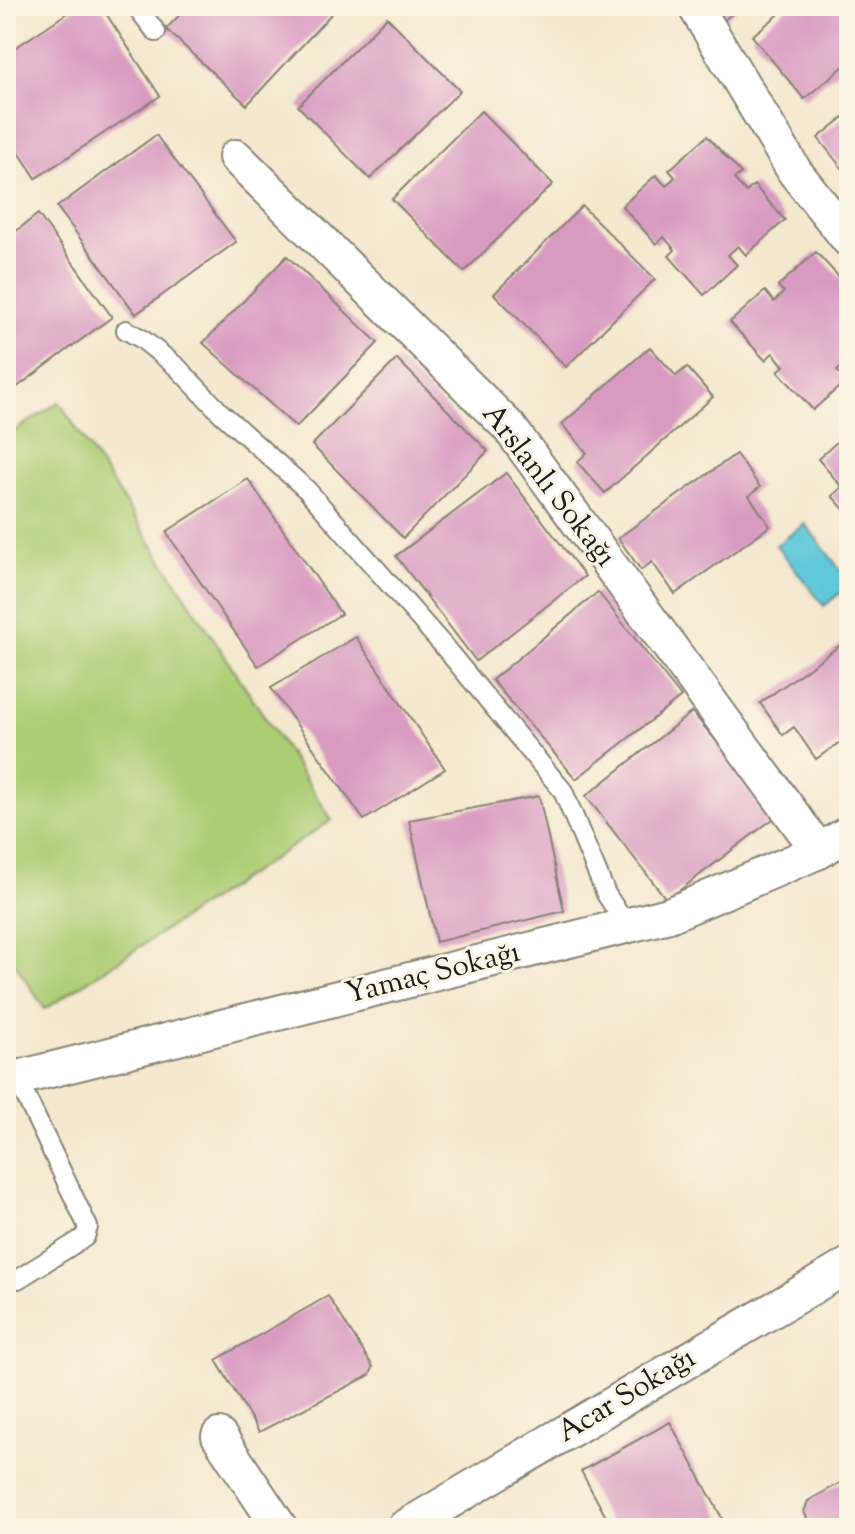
<svg xmlns="http://www.w3.org/2000/svg" width="855" height="1534" viewBox="0 0 855 1534" font-family="'Sorts Mill Goudy',serif">
<style>
.green{fill:#adcd75;stroke:#647448;stroke-width:2}
.water{fill:#5ec8d9;stroke:#3d727a;stroke-width:2}
.building{fill:#d89ac1}
.lines{fill:none;stroke-linecap:round;stroke-linejoin:round}
.service-casing{stroke:#888275;stroke-width:22}
.minor-casing{stroke:#888275;stroke-width:38}
.service{stroke:#fff;stroke-width:18}
.minor{stroke:#fff;stroke-width:34}
.labels{text-anchor:middle;dominant-baseline:central;stroke-width:6;stroke-linejoin:round;paint-order:stroke}
.street-label{font-size:30px;fill:#1c1c1c;stroke:#fcf5e5}
</style>
<rect width="100%" height="100%" fill="#fcf5e5"/>
<filter id="ink" filterUnits="userSpaceOnUse"><feTurbulence type="fractalNoise" baseFrequency=".0125" numOctaves="2"/><feDisplacementMap in="SourceGraphic" scale="16" xChannelSelector="R" yChannelSelector="G"/><feConvolveMatrix kernelMatrix="1 2 1 2 8 2 1 2 1" color-interpolation-filters="sRGB"/></filter>
<filter id="wash" filterUnits="userSpaceOnUse"><feTurbulence type="fractalNoise" baseFrequency=".006" numOctaves="4" result="noise"/><feDisplacementMap in="SourceGraphic" scale="32" xChannelSelector="R" yChannelSelector="G"/><feGaussianBlur stdDeviation="1.8" result="paint"/><feColorMatrix in="noise" values="0 0 0 0 0 0 0 0 0 0 0 0 0 0 0 0 0 1.4 0 .05"/><feComposite in="paint" operator="in"/></filter>
<g filter="url(#wash)">
<rect width="100%" height="100%" fill="#f4e8ce"/>
<path class="green" d="M59,402L332,820L45,1009L6,950V437Z"/>
<path class="water" d="M805,524L849,581V586L824,606L776,545Z"/>
<g id="blocks">
<g class="building">
<path d="M78,6H101L160,96L36,178L6,133V54Z"/>
<path d="M188,6H329L334,11L247,105L166,29Z"/>
<path d="M711,6H741L723,21Z"/>
<path d="M789,6H849V62L804,99L752,36Z"/>
<path d="M387,17L460,91L370,179L298,106Z"/>
<path d="M481,111L553,184L464,272L392,199Z"/>
<path d="M849,113V177L818,138Z"/>
<path d="M156,135L236,242L136,314L57,207Z"/>
<path d="M707,136L741,173L734,179L746,192L754,185L785,220L746,255L738,246L728,255L737,265L704,295L669,256L675,250L664,237L656,244L622,206L656,175L666,186L675,177L669,170Z"/>
<path d="M582,206L655,279L566,367L494,294Z"/>
<path d="M38,214L112,317L13,390L6,381V239Z"/>
<path d="M816,252L849,288L843,294L849,301V365L847,362L837,371L846,381L813,410L778,371L784,366L773,353L765,360L730,322L765,291L774,302L784,292L778,286Z"/>
<path d="M287,256L378,343L296,427L203,343Z"/>
<path d="M650,347L676,376L687,367L713,397L605,493L577,462L587,453L562,424Z"/>
<path d="M397,359L488,451L403,538L312,445Z"/>
<path d="M849,431V515L832,496L842,487L818,459Z"/>
<path d="M736,454L760,487L749,496L770,526L675,594L652,562L641,570L618,538Z"/>
<path d="M506,473L585,576L476,661L396,556Z"/>
<path d="M248,479L341,614L258,666L166,532Z"/>
<path d="M598,592L681,697L576,779L492,680Z"/>
<path d="M356,637L445,769L364,820L271,688Z"/>
<path d="M849,639V736L816,759L794,727L783,735L760,703Z"/>
<path d="M692,712L778,815L667,900L586,796Z"/>
<path d="M539,796L564,911L436,942L409,820Z"/>
<path d="M328,1296L373,1367L370,1375L259,1432L216,1360Z"/>
<path d="M670,1422L722,1518L704,1528H612L581,1471Z"/>
<path d="M849,1478V1528H812L804,1512L808,1501Z"/>
</g>
</g>
</g>
<g filter="url(#ink)">
<use href="#blocks" fill-opacity="0" stroke="#888275" stroke-width="2"/>
<g class="lines">
<defs>
<g id="service">
<path d="M136,6L156,32"/>
<path d="M126,330L142,339L177,367L221,413L307,490L441,643L563,791L606,894L626,925"/>
<path d="M18,1080L88,1227L85,1237L18,1279"/>
</g>
<g id="minor">
<path d="M695,6L795,172L849,240"/>
<path d="M236,157L509,427L819,851"/>
<path d="M6,1081L669,915L819,851L849,833"/>
<path d="M219,1436L280,1528"/>
<path d="M404,1528L849,1265"/>
</g>
</defs>
<use href="#service" class="service-casing"/>
<use href="#minor" class="minor-casing"/>
<use href="#service" class="service"/>
<use href="#minor" class="minor"/>
</g>
</g>
<g class="labels">
<g class="street-label">
<text transform="translate(548 486) rotate(52)">Arslanlı Sokağı</text>
<text transform="translate(433 974) rotate(-14)">Yamaç Sokağı</text>
<text transform="translate(627 1396) rotate(-31)">Acar Sokağı</text>
</g>
</g>
<rect width="855" height="1534" fill="none" stroke="#fcf5e5" stroke-width="32"/>
</svg>
